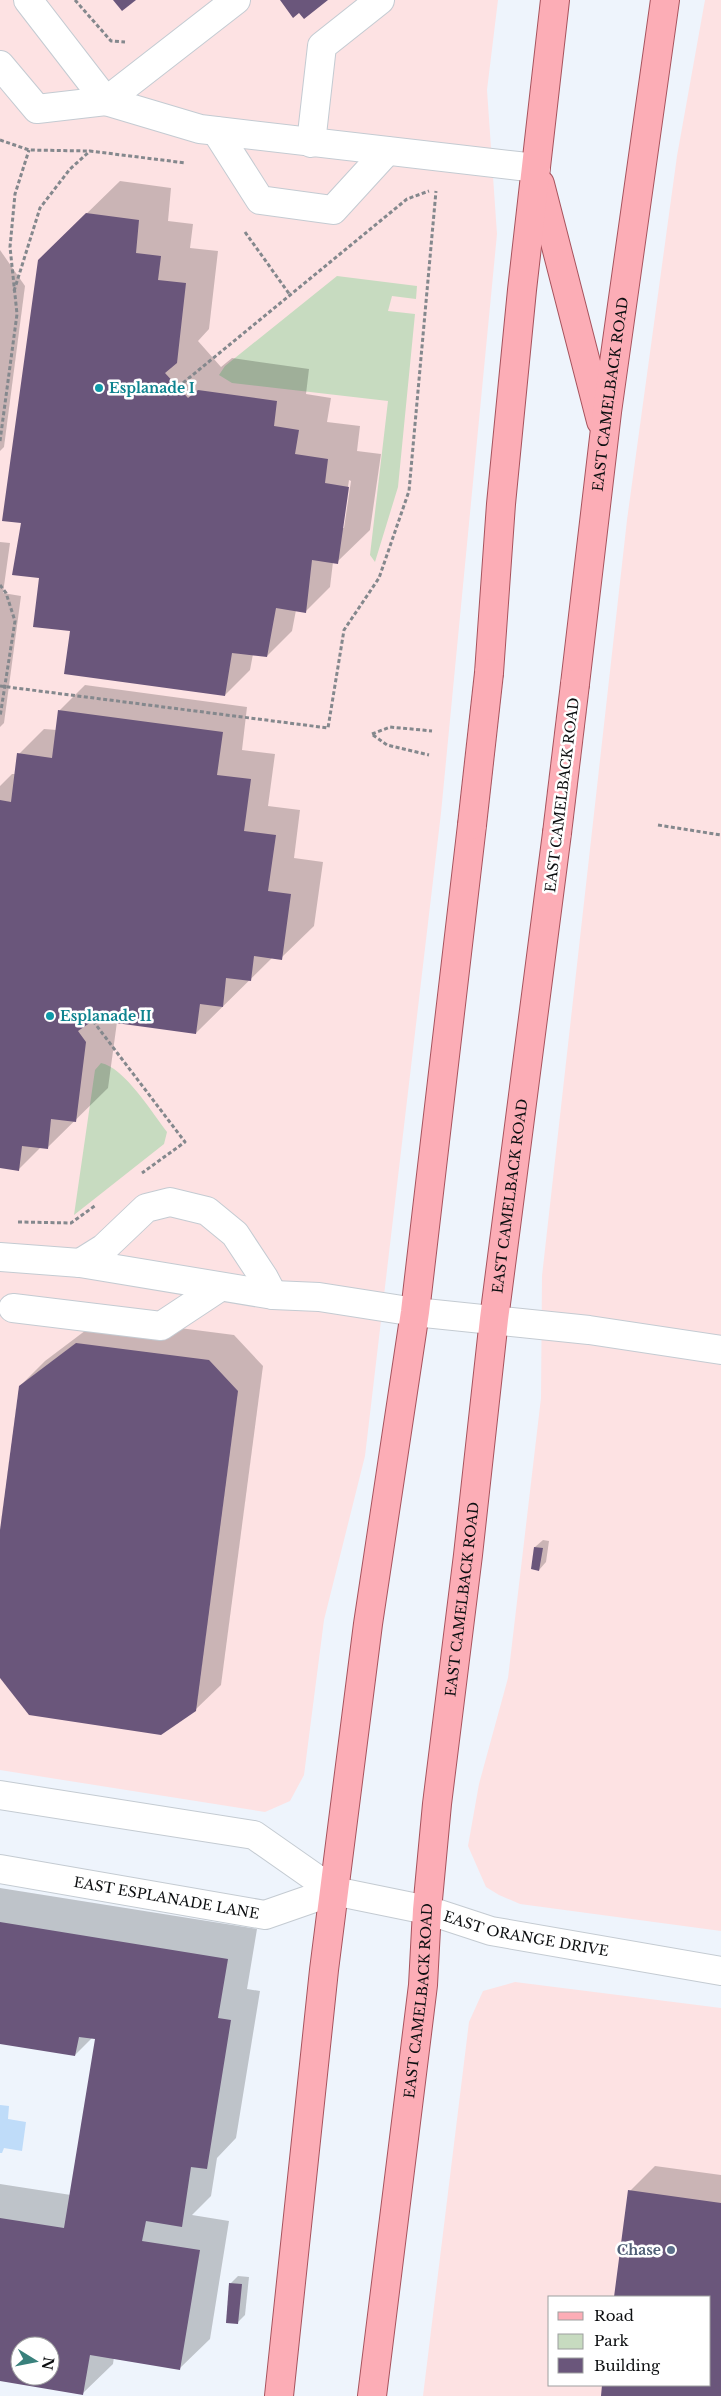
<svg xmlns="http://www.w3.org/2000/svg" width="721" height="2396" viewBox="0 0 721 2396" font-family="'Libre Baskerville',serif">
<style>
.commercial{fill:#fde2e3;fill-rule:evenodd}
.green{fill:#c7dbc0}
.water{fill:#bfdcf9}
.shadow{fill:#0003;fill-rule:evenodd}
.building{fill:#6a567b;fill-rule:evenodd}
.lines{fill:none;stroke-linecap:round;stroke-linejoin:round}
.minor-casing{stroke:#c4cbd2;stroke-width:30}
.major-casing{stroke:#a7535d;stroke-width:30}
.path{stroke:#84888d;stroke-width:3;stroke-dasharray:4 2.5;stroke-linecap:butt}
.minor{stroke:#fff;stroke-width:28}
.major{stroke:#fcadb6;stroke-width:28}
.major-bridge-casing{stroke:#a7535d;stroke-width:30;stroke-linecap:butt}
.major-bridge{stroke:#fcadb6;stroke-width:28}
.culture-dot{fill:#0f9aa8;stroke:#fff;stroke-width:2}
.service-dot{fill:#5c6f8a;stroke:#fff;stroke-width:2}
.labels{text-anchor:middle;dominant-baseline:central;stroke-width:5;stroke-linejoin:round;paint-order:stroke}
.culture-label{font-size:14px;font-weight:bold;fill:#0d838f;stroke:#fff;text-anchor:start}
.street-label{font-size:14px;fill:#0d0f11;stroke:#fff}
.service-label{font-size:14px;font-weight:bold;fill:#4e5e75;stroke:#fff;text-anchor:end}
</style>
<rect width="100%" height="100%" fill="#eef4fc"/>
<g class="commercial">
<path d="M0,0H498L487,90L497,234L441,813L365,1456L324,1620L304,1775L290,1801L265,1812L0,1770Z"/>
<path d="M705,0H721V1931L520,1904L499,1895L486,1887L468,1846L479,1784L508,1678L541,1398L542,1276L627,520L677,156Z"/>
<path d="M515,1982L721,2008V2396H423L469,2022L483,1991ZM550,2297H710V2385H550Z"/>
</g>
<g class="green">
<path d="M337,276L417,286L416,299L392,296L388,311L415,314L398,487L375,562L370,555L388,401L232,383L219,375L225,366Z"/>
<path d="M101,1063C124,1067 153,1114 167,1132L164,1144L74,1215L95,1070Z"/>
</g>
<path class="water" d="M0,2105L9,2106L8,2119L26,2122L22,2151L4,2148L2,2153H0Z"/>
<g class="shadow">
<path d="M120,181L171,188L168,221L193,224L190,248L218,251L209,329L198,341L221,367L232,358L309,369L306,394L331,398L327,422L360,426L357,451L381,454L370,530L337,562H333L330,587L305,612L296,610L292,631L267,656L253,654L250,670L225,695L72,629L41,577L22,522L4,520L39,260ZM349,480L351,481L344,528H342Z"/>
<path d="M0,250L25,286L4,447L0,451Z"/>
<path d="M0,542L10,543L3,593L21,596L4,723L0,727Z"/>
<path d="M85,685L247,707L242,750L275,754L268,806L300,810L294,858L323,862L314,926L281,958L273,957L196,1033L117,1022L108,1088L47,1148L41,1147L19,1169L0,1167V786L12,774H16L19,754L44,729L57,730L60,710Z"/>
<path d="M102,1318L234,1335L263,1366L221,1685L195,1710L0,1676V1540L20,1386L45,1361Z"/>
<path d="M543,1540L549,1541L546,1562L539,1570L535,1547Z"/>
<path d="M0,1888L257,1929L247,1989L260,1991L236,2138L217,2158L211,2196L192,2215L229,2221L210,2339L180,2368L114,2357L113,2364L83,2393L0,2380V2184L71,2195L96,2038L93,2037L75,2055L0,2043ZM20,2346H50V2376H20Z"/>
<path d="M655,2166L721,2175V2396H602L603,2385H710V2297H615L630,2191Z"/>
<path d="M238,2276L249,2277L245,2315L237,2323L231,2283Z"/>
</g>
<g class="building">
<path d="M113,0H136L122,11Z"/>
<path d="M280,0H328L304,19L299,13L293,18Z"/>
<path d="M86,213L139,220L136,253L161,256L158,280L186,283L177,363L165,373L188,398L198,390L277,401L274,426L299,430L295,454L328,459L325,483L349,487L338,564L312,560L306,613L276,608L267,657L232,653L225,696L64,674L70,631L33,627L39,578L12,575L21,523L2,521L38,260Z"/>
<path d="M58,710L223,732L217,775L251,779L244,831L276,835L268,891L291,894L282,960L254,956L251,981L226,978L223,1007L200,1004L196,1034L116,1023L107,1011L78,1031L86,1042L76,1122L51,1119L48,1149L22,1146L19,1171L0,1168V800L11,802L17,753L52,758Z"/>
<path d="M76,1343L209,1360L238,1391L196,1711L161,1735L29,1715L0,1678V1530L19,1386Z"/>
<path d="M534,1547L543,1548L539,1571L531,1569Z"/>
<path d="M0,1922L228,1959L218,2018L231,2020L207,2169L191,2167L182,2227L146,2221L142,2241L200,2250L180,2370L90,2355L83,2395L0,2381V2218L64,2228L95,2039L79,2037L75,2056L0,2044ZM20,2346H50V2376H20Z"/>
<path d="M628,2190L721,2203V2396H601L602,2385H710V2297H614Z"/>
<path d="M229,2283L242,2284L238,2324L226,2323Z"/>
</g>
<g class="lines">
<defs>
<g id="minor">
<path d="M28,0L106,101L200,129L536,168"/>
<path d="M0,65L37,109L106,101L236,0"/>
<path d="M216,131L260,200L333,210L387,151"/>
<path d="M311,143L322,46L380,0"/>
<path d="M0,1257L80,1263L273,1295L319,1297L415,1312L589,1330L721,1350"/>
<path d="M80,1263L104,1248L146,1208L170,1202L207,1211L235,1234L264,1278L273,1295"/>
<path d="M13,1308L161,1326L220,1287"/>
<path id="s1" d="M0,1795L254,1835L334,1891L427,1910L491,1931L721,1971"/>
<path id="s2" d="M0,1869L265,1915L334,1891"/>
</g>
<g id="major">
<path d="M540,184L601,421"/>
<path d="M489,673L501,504L522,290L555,0"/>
<path id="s3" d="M575,684L607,412L665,0"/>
<path d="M279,2396L324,1970L368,1624L415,1312L472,825"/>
<path id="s4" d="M372,2396L423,1985L427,1910L437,1804L468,1555L494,1319L557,833"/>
</g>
</defs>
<use href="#minor" class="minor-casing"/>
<use href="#major" class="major-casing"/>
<g class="path">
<path d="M75,0L111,41L125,42"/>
<path d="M0,140L29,150L90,151"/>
<path d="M245,232L290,295"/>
<path d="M14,291L40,208L70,169L90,151L186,163"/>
<path d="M178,387L407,199L429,191"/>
<path d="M0,441L17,314L10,247L15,194L29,150"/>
<path d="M0,585L6,593L15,621L0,717"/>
<path d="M0,686L328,728L344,630L379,578L409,491L436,191"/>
<path d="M372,734L390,727L432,731"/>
<path d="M373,735L387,745L429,755"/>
<path d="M658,825L721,835"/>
<path d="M93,1021L185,1142L142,1173"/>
<path d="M18,1222L71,1223L96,1205"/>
</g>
<use href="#minor" class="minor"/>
<use href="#major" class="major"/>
<defs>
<g id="major-bridge">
<path d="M472,825L489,673"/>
<path d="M557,833L575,684"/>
</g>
</defs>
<use href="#major-bridge" class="major-bridge-casing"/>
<use href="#major-bridge" class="major-bridge"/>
</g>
<g class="culture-dot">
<circle cx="99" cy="388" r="5"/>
<circle cx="50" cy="1016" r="5"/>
</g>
<circle class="service-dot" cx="671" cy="2250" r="5"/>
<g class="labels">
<g class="culture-label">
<text x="109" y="388">Esplanade I</text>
<text x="60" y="1016">Esplanade II</text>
</g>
<g class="street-label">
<text stroke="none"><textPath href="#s3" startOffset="292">EAST CAMELBACK ROAD</textPath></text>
<text transform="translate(562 795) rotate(-83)">EAST CAMELBACK ROAD</text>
<text stroke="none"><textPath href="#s4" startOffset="1208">EAST CAMELBACK ROAD</textPath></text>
<text stroke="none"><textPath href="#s4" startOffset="802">EAST CAMELBACK ROAD</textPath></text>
<text stroke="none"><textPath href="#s2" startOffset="169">EAST ESPLANADE LANE</textPath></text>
<text stroke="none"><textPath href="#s1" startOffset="552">EAST ORANGE DRIVE</textPath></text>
<text stroke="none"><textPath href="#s4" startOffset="398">EAST CAMELBACK ROAD</textPath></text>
</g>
<g class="service-label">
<text x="661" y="2250">Chase</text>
</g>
</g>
<rect x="548" y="2296" width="162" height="90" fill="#ffffff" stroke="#9e9fa0"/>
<rect x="558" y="2312" width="25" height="8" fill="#fcadb6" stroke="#9e9fa0"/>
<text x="594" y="2321" font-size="15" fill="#0d0f11">Road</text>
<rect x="558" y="2334" width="25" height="15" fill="#c7dbc0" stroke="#9e9fa0"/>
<text x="594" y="2346" font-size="15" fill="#0d0f11">Park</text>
<rect x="558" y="2358" width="25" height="15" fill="#6a567b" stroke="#9e9fa0"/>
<text x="594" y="2371" font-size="15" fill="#0d0f11">Building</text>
<g transform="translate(35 2361) rotate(100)"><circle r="24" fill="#ffffff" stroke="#9e9fa0"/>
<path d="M0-4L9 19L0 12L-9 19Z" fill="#39817c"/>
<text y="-8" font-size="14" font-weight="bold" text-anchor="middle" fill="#0d0f11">N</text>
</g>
</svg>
